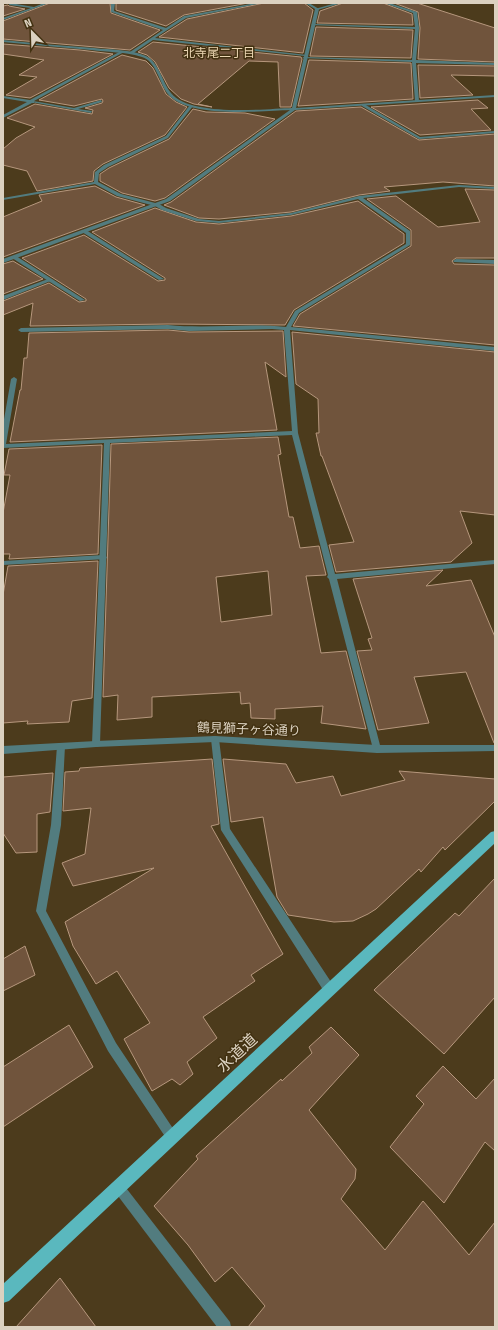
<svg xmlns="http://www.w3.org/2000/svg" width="498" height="1330" viewBox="0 0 498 1330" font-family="'Fira Sans Condensed','Noto Sans JP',sans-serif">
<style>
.building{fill:#70543c;stroke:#b6977d;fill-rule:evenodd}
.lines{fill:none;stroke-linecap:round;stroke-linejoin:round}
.service{fill:#527c7f;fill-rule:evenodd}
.minor{fill:#527c7f;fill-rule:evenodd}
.tertiary{fill:#527c7f;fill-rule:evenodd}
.primary{fill:#5ab8be;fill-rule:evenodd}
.labels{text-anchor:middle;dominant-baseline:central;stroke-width:3;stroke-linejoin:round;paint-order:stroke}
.far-neighbourhood-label{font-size:12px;fill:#edd8b4;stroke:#423111}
.street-label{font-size:13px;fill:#dbd1c0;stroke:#423111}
.near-street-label{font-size:16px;fill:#dbd1c0;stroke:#423111}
</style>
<rect width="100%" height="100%" fill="#4c3b1c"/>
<g class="building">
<path d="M50,3H110L111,13L160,30L130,50L3,39V21Z"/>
<path d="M116,3H248L184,15L166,26L116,10Z"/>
<path d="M264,3H304L313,10L303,53L159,37L187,19Z"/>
<path d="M343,3H383L412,14L413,25L317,23L320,11Z"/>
<path d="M394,3H417L495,28V62L418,59L420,28L418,12Z"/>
<path d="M8,5L9,6L25,9L3,16V6Z"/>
<path d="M316,27L413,30L411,58L310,56Z"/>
<path d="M153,42L301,57L302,59L291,107H280L278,62L249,61L198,104L212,107L194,104L181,99L169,88L155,62L147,55L138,52Z"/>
<path d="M3,44L80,50L113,54L30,98L6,95L37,77L19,75L44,60L3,54Z"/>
<path d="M122,55L146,61L153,68L166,94L176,102L187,107L165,135L103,164L94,171L93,181L37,191L27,171L3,165V149L16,138L35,127L7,118L35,104L92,114L93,110L85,108L102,103L103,101L102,99L74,106L39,100Z"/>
<path d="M309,60L411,63L413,99L298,106Z"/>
<path d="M418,65L495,66V76L451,75L473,95L420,98Z"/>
<path d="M478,100L488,108L471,109L491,130L420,135L371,107Z"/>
<path d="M361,107L419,140L495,134V186L443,182L384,187L390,191L359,195L291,212L219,219L199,218L164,205L171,202L296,111Z"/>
<path d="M193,109L206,112L245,113L275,119L165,198L155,201L122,193L100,181V174L109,168L169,139Z"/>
<path d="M95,186L116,197L145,205L3,257V217L42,201L39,195Z"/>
<path d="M465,189L495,190V258H456L452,261L454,264L495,265V345L293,326L300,314L411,246V230L367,199L396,196L438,227L480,222Z"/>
<path d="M358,201L404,234V243L294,310L285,325L168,324L30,326L33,303L3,315V301L49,283L79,302L86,301V299L22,258L84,235L158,281L165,280V278L92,232L155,208L196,222L219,224L291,216Z"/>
<path d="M13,261L43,279L3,294V264Z"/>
<path d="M168,330L189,332L283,331L286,377L265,362L277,430L10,442L20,390H21L24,358H27L29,333Z"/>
<path d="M292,332L495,352V515L460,511L472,543L451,562L336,572L329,545L354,542L322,456H321L316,433H319L318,399L296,384Z"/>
<path d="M278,437L281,454L278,455L289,517H293L300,548L319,546L326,575L306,576L321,653L346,651L366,729L321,723L323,706L275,709V719L251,718L250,703L241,704L240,692L152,697V717L117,720L118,695L103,697L111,444ZM268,571L272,615L221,622L216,577Z"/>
<path d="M102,445L98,554L9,559L10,554H3V513L10,475H4L9,449Z"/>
<path d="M98,561L92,698L72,701L69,722L27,724L28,721L3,723V595L8,566Z"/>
<path d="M443,570L426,586L471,580L495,637V743H494L466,672L414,677L429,723L378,730L357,651L372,650L368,639L372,638L353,579Z"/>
<path d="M212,759L219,824L211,826L283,954L251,975L255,981L203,1017L217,1038L187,1062L193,1074L180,1085L172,1079L152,1091L124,1039L150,1023L117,971L96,984L73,946L65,922L154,868L73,886L62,863L85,854L91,808L63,811L65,772L79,771L80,768Z"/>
<path d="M223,759L286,764L296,783L333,776L341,796L405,780L399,771L495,779V801L445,850L443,847L421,872L419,869L376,909L368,914L353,921L334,922L288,915L277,897L263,817L231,822Z"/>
<path d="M53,773L50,812L37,814V852L16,853L3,833V777Z"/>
<path d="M495,878V997L444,1054L374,990L455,913L459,916Z"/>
<path d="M25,946L35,975L3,991V959Z"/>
<path d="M69,1025L93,1067L3,1127V1067Z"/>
<path d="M331,1027L359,1055L309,1110L356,1169L355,1179L341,1199L385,1250L423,1201L469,1255L495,1222V1327H248L265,1306L232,1267L215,1282L188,1245L154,1206L198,1159L196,1156L281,1079L282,1081L312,1053L309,1047Z"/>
<path d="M443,1066L476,1099L495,1078V1151L485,1142L444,1203L390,1147L424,1104L416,1096Z"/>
<path d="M60,1278L96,1327H16Z"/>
</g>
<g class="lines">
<g class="service">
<path d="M101,100L102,102L78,109L92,111L91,113L31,102L33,101L74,108Z"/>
<path d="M82,230H86L164,279L159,280L82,232Z"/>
<path d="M48,279L53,280L3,300V296Z"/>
<path d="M103,555L107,557L106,559L3,565V561Z"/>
<path d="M215,736L218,737L219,739L230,829L333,985L334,989L333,993L329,994L325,993L221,830L211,739L212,737Z"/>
</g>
<g class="minor">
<path d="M10,3L34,7L44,3H49L3,20V18L31,8L9,5Z"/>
<path d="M111,3H115L114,11L166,28L184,16L256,3H263L186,18L155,38L307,55L305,56L153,40L132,54H130V52L163,30L111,12Z"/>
<path d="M336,3H342L317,10L315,9Z"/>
<path d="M384,3H389L417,12L419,28L416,60L495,63V65L416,63L419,101L417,102L415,101L412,62L302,58L304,57L412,60L415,29L311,25L313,24L415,27L413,13Z"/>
<path d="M121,51L124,52L34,101V103H32L3,118V115L27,102L3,98V96L30,100Z"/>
<path d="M362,104H364L420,137L495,131V133L419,139L362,106Z"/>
<path d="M190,105L193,106L168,138L108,167L99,173L98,182L121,194L159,204L166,208L199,219L219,221L291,213L359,196L459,185L495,187V189L459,187L363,198L410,231V245L299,313L291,327L495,347V351L290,330L298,433L335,574L495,560V564L337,579L381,749L380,751L377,753L374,751L373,749L329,579L327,577L328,575L292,435L110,443L100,744L99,746L96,747L93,746L92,744L104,443L3,448V425L11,379L14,377L17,379L6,444L292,431L284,330L272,329L189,331L168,329L21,332L18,330L21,328L168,325C207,329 247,323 286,327L295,311L406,244V233L358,199L291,215L219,223L196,221L162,210L155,206L117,196L95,184L3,200V198L94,182L95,172L104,165L166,136Z"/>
<path d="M12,256H16L85,300L80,301L12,258Z"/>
<path d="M456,259L495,260V264L454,262L453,261Z"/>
<path d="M61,743L64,744L65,746L61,825L46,911L116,1043L176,1133L178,1137L176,1141L172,1143L168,1141L108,1051L36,911L51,825L57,746L58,744Z"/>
<path d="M119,1182L123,1184L230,1322L231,1327H217L115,1192L113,1188L115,1184Z"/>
</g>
<g class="tertiary">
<path d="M305,3H309L319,9L296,108L495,95V97L295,110L170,201L3,263V259L166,199L290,110C261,111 186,119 167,93C159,82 156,61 142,57C126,52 107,52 91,50C61,47 32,45 3,42V40C33,43 64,46 94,48C111,50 130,49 146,56C159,62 162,82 171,93C190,117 264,109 292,108L315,9Z"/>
<path d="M215,736L377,745H495V751L377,753L215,742L96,747L3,754V746L96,741Z"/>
</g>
<path class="primary" d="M495,831V843L70,1243L9,1301L3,1303V1284L429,889L491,832Z"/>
</g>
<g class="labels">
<g class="far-neighbourhood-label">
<text x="219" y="53">北寺尾二丁目</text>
</g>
<g class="street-label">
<text transform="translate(249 729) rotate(2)">鶴見獅子ヶ谷通り</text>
</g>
<g class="near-street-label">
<text transform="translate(237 1053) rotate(-43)">水道道</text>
</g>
</g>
<rect width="498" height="1330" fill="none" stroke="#dbd1c0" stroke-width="8"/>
<g transform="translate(32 32) rotate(337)" stroke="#423111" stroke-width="3" paint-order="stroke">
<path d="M0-3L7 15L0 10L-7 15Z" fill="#dbd1c0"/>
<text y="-6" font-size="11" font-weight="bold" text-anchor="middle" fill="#dbd1c0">N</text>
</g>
</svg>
